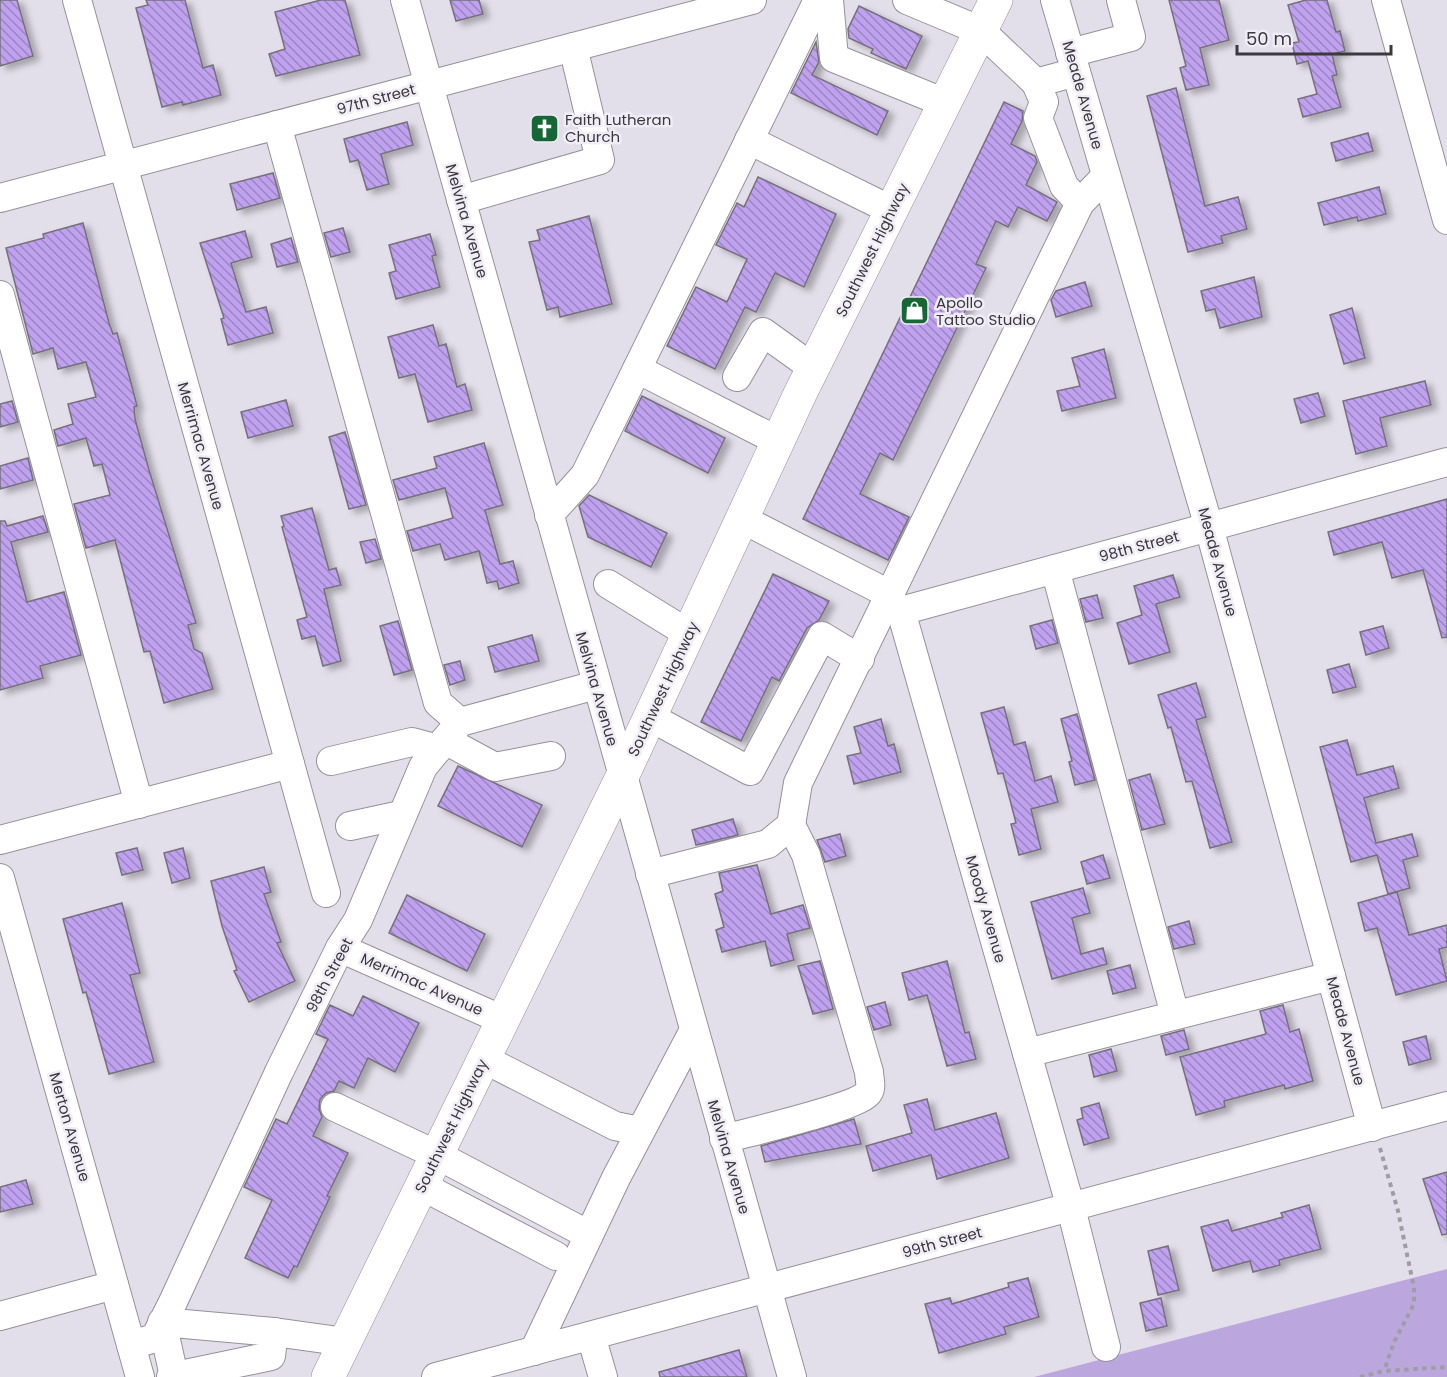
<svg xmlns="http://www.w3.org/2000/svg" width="1447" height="1377" viewBox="0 0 1447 1377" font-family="Poppins,sans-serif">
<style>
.green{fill:#bba7dd}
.building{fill:url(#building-back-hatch);stroke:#74717a;stroke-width:1.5;filter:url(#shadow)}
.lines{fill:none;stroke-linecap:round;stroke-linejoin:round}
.minor-casing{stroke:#95919b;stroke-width:30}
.major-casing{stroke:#95919b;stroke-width:34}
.path{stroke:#9f9ca4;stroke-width:4;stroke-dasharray:4.5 4.5;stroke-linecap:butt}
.minor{stroke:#fff;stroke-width:28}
.major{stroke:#fff;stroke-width:33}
.labels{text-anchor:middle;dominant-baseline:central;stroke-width:5;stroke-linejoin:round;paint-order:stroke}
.street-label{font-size:15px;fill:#3b393d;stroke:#f0edf7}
.poi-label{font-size:15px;fill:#3b393d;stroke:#f0edf7;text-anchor:start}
</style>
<defs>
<pattern id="building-back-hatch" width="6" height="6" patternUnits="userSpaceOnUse" patternTransform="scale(1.5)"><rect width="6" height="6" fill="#bfa1ef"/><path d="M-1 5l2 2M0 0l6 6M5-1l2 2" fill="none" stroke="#9c84c3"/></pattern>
<filter id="shadow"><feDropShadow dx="6" dy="4" stdDeviation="3" flood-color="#0004"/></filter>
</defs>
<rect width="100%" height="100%" fill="#e3dfea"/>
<path class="green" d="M1447,1269V1377H1034Z"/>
<g class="building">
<path d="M0,0H17L33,56L0,66Z"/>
<path d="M146,0H185L203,68L213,65L221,95L183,105L182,102L162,107L136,8L148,5Z"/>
<path d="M321,0H345L360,55L276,76L269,54L285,49L275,12Z"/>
<path d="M450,0H479L483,14L456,21Z"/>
<path d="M1169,0H1219L1229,40L1200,48L1209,85L1186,90L1180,68L1186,66Z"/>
<path d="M1306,0H1327L1336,32L1340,31L1345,51L1332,54L1337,75L1332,76L1341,107L1303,117L1298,99L1317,94L1308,61L1297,64L1292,43L1299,42L1288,5Z"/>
<path d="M859,6L922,36L906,69L871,53L873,49L849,38L848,29Z"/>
<path d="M816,42L819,62L812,75L888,111L877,135L791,93Z"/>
<path d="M1176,88L1205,206L1238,197L1247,229L1221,236L1223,243L1188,252L1147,96Z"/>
<path d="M1004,102L1023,111L1022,121L1011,144L1035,156L1037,162L1026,185L1057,202L1047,221L1018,207L1008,227L996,221L976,264L986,268L893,460L880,453L860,494L909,517L888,560L803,519Z"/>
<path d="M407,122L413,145L381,154L389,184L367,190L358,160L350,162L344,139Z"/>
<path d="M1368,133L1373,151L1336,161L1331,143Z"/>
<path d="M273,173L280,198L237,210L230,184Z"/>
<path d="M758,177L836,214L804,287L775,273L756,312L745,307L715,369L667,346L696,287L727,302L747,259L716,245L737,203L744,207Z"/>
<path d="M1379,187L1386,214L1358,221L1357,217L1324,225L1318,203Z"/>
<path d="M589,216L612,304L560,317L558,307L547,310L529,242L540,240L537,230Z"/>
<path d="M83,223L109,323L113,334L117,333L130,379L137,406L134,407L135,419L149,470L196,623L188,625L194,649L202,653L213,689L164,703L150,651L144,652L115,540L86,548L74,504L110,495L102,464L94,466L86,438L58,446L54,430L73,424L68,404L96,397L86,362L58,369L53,348L33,354L6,248L44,238L43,234Z"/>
<path d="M343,228L350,252L331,257L324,233Z"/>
<path d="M245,231L252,257L231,263L246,312L266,307L273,333L228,345L221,319L224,318L200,243Z"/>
<path d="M430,234L436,255L432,256L440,287L396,299L389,273L396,271L389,245Z"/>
<path d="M291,238L298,262L277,267L271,244Z"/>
<path d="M1254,277L1262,317L1220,328L1215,309L1206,311L1201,291Z"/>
<path d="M1085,282L1092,306L1056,317L1051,300L1056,291Z"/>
<path d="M1352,308L1365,358L1344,364L1330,315Z"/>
<path d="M433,325L439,346L446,344L457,387L465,384L472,410L428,422L415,374L399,378L388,337Z"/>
<path d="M1104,349L1116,398L1062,411L1057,391L1080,386L1072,358Z"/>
<path d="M1425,381L1431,405L1380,418L1387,446L1356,454L1343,401Z"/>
<path d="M1318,393L1325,416L1301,423L1294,399Z"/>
<path d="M642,396L725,438L708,473L625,431Z"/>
<path d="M286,400L293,426L248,438L241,412Z"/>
<path d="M12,401L18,422L0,427V404Z"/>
<path d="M345,432L366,505L349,509L329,437Z"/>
<path d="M484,443L503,505L485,510L500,564L513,561L519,583L499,589L497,581L487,583L479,551L445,560L440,544L413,551L407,531L453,518L445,488L399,500L393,480L437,468L434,457Z"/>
<path d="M28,458L33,480L0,489V466Z"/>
<path d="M589,495L667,533L651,567L588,537L579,506Z"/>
<path d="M1447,499V637L1442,638L1423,570L1392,578L1382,542L1334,555L1328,532Z"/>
<path d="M312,508L329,570L336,568L341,585L324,589L341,661L323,666L315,636L302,639L297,620L307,617L282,527L284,526L281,516Z"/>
<path d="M43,516L48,532L11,542L27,602L64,592L81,655L40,666L43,678L0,690V521H5L7,526Z"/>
<path d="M375,539L381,559L366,563L360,542Z"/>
<path d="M773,574L829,601L819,620L807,628L779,681L772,677L741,741L701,722Z"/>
<path d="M1173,575L1180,597L1156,604L1170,652L1129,664L1117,623L1142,615L1134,586Z"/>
<path d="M1097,595L1103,618L1086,622L1080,599Z"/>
<path d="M1052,620L1058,643L1036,649L1030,626Z"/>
<path d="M398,621L412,670L394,675L380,626Z"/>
<path d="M1383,626L1389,648L1366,655L1360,632Z"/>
<path d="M532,635L539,661L495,672L488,647Z"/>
<path d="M460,661L465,680L450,685L444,665Z"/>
<path d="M1349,664L1356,687L1333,693L1327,670Z"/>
<path d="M1196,683L1206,717L1196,720L1232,842L1210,848L1192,781L1186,782L1171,727L1168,728L1158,695Z"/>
<path d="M1004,707L1014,745L1025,742L1035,781L1051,776L1058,802L1031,809L1041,849L1019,855L1011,824L1016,823L1003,773L998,774L981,713Z"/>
<path d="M1077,714L1095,780L1075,785L1069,762L1072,761L1061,719Z"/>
<path d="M881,719L888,746L894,744L901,772L854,784L847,756L861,753L854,727Z"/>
<path d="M1347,740L1357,775L1393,766L1399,788L1364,798L1376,843L1412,834L1418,856L1403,860L1410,888L1388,894L1377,855L1351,862L1320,747Z"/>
<path d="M458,766L542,805L522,847L438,806Z"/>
<path d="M1150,774L1165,824L1142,830L1129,780Z"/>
<path d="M733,819L738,835L696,845L692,830Z"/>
<path d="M840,834L846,856L825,862L817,840Z"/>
<path d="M137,848L143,870L122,875L116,853Z"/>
<path d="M183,848L190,878L172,883L164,853Z"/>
<path d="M1103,855L1110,878L1087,884L1081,862Z"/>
<path d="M757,865L771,914L803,905L810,928L787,934L794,960L771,966L765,941L722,952L716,930L724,927L715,894L723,891L719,873Z"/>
<path d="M264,867L271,892L264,894L281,942L277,943L295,981L249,1002L234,971L237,970L222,926L211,881Z"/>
<path d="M1083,888L1090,913L1072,918L1081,954L1103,948L1107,964L1052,979L1031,902Z"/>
<path d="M1397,892L1409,935L1447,925V947L1439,949L1447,981L1396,995L1377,928L1365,931L1358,903Z"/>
<path d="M407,895L485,934L467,971L389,933Z"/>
<path d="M122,903L140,973L130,975L154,1062L109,1074L86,992L83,993L63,919Z"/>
<path d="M1189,921L1195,944L1174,949L1168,927Z"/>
<path d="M820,961L833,1009L813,1014L798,966Z"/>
<path d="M947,961L965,1033L969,1032L976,1059L947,1066L927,995L909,1000L902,973Z"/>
<path d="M1130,965L1136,988L1113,994L1107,971Z"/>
<path d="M363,996L419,1023L395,1072L368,1058L354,1088L339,1081L334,1091L326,1093L320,1099L319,1108L322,1117L313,1136L348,1153L327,1196L330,1197L297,1267L294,1266L288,1278L245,1258L272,1200L244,1187L276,1119L287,1124L328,1039L316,1034L330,1005L353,1016Z"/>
<path d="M885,1002L891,1025L874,1030L867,1007Z"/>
<path d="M1283,1005L1290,1032L1299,1029L1313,1081L1285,1089L1284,1085L1224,1101L1225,1107L1196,1115L1180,1057L1266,1034L1260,1011Z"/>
<path d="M1184,1030L1189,1049L1166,1055L1161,1036Z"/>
<path d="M1426,1036L1431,1059L1409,1065L1403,1042Z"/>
<path d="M1111,1049L1117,1071L1094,1077L1089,1055Z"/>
<path d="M927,1099L935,1130L996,1113L1009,1158L937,1179L931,1155L873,1171L866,1146L912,1133L904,1105Z"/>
<path d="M1099,1103L1109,1138L1084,1145L1077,1120L1083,1118L1081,1108Z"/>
<path d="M854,1119L861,1144L765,1162L761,1146Z"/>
<path d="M1447,1172V1234L1442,1235L1423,1179Z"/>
<path d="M26,1180L33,1204L0,1212V1187Z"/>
<path d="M1309,1205L1321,1249L1279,1260L1280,1265L1253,1272L1250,1261L1213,1271L1201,1227L1228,1220L1232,1231L1283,1217L1281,1213Z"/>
<path d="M1168,1246L1179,1290L1158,1295L1148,1251Z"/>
<path d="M1028,1278L1039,1317L1004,1327L1006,1334L939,1353L925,1304L950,1298L952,1304L1009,1287L1008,1283Z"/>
<path d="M1161,1298L1167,1326L1146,1331L1140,1303Z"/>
<path d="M739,1350L747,1377H660L659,1372Z"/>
</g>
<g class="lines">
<defs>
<g id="minor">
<path d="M77,0L326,893"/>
<path d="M405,0L792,1377"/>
<path d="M829,0L834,58L945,103"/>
<path d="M907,0L981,31L1036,83L1076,72"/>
<path d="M1055,0L1209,527L1372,1127"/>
<path d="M1386,0L1447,220"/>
<path d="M1070,53L1131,37L1121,0"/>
<path d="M1036,83L1044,102L1038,118L1064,186L1080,203"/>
<path d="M277,125L438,703L460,722"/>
<path d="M749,140L891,210"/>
<path d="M0,198L752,0"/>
<path d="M461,200L600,160L573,47"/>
<path d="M0,295L139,804"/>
<path d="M637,369L778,441"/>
<path d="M737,377L763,332L813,368"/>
<path d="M549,515L585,475L818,0"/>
<path d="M742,519L891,595"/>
<path d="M1055,569L1175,1015"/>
<path d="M608,584L689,634"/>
<path d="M650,717L750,771L822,636L860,659"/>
<path d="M445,740L495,767L551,756"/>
<path d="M331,761L412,742L438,749"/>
<path d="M350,826L401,815"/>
<path d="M0,840L290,764"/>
<path d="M650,874L768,844L791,825L798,783L1080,203L1106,176"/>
<path d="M0,878L140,1377"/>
<path d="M340,948L503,1020"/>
<path d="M1027,1053L1331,976"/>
<path d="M484,1059L615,1126L640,1131"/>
<path d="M335,1107L437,1155L589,1235"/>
<path d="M724,1139C749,1132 854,1108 867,1094C873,1089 869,1078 869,1072L806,855L791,825"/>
<path d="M422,1186L556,1256"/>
<path d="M0,1316L114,1285"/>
<path d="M591,1336L603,1377"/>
<path d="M131,1345L155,1338L173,1302L279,1072L340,948L358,920L423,767L460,722L596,685"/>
<path d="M1106,1347L1071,1208L901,611L1447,462"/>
<path d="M534,1351L616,1178L694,1030"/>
<path d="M174,1376L162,1322L274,1332L346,1342"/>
<path d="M171,1377L271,1356L274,1332"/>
<path d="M436,1377L1447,1106"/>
</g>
<path id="major" d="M328,1377L622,777L800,394L996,0"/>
</defs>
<use href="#minor" class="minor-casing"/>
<use href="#major" class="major-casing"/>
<g class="path">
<path d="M1380,1148L1398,1211L1414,1288V1304L1394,1342L1384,1371"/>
<path d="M1360,1377L1384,1371L1447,1367"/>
</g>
<use href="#minor" class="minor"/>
<use href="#major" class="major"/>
</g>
<defs>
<symbol id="church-square" viewBox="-11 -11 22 22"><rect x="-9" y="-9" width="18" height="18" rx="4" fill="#176635" stroke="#f0edf7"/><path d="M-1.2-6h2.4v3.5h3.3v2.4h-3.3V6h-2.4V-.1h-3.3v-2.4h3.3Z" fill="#fff"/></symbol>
<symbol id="shop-square" viewBox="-11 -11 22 22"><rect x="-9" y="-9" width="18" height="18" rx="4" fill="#176635" stroke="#f0edf7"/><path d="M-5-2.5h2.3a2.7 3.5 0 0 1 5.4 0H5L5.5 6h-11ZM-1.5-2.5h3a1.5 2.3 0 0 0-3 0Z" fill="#fff"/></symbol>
</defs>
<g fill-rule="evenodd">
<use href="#church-square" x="528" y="112" width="33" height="33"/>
<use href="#shop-square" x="898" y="294" width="33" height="33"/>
</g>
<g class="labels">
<g class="street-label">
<text transform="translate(1083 95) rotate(74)">Meade Avenue</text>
<text transform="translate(376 99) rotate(-15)">97th Street</text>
<text transform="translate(467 221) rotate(74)">Melvina Avenue</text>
<text transform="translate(872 250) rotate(-64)">Southwest Highway</text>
<text transform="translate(201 446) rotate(74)">Merrimac Avenue</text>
<text transform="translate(1139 546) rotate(-15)">98th Street</text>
<text transform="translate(1218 562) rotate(75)">Meade Avenue</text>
<text transform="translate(597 689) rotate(74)">Melvina Avenue</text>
<text transform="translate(663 689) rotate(-65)">Southwest Highway</text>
<text transform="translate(986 909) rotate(74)">Moody Avenue</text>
<text transform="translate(329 975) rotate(-62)">98th Street</text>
<text transform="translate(422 984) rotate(24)">Merrimac Avenue</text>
<text transform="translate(1346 1031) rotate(75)">Meade Avenue</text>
<text transform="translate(451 1126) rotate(-64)">Southwest Highway</text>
<text transform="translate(70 1127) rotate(74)">Merton Avenue</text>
<text transform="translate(729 1157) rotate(74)">Melvina Avenue</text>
<text transform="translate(942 1242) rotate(-15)">99th Street</text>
</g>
<g class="poi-label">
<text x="565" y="119">Faith Lutheran<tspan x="565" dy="17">Church</tspan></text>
<text x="936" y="302">Apollo<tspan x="936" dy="17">Tattoo Studio</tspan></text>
</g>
</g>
<path d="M1237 45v9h154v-9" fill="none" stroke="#3b393d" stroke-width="3"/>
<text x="1246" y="45" font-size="18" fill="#3b393d" stroke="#f0edf7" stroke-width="4.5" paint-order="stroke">50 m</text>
</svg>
